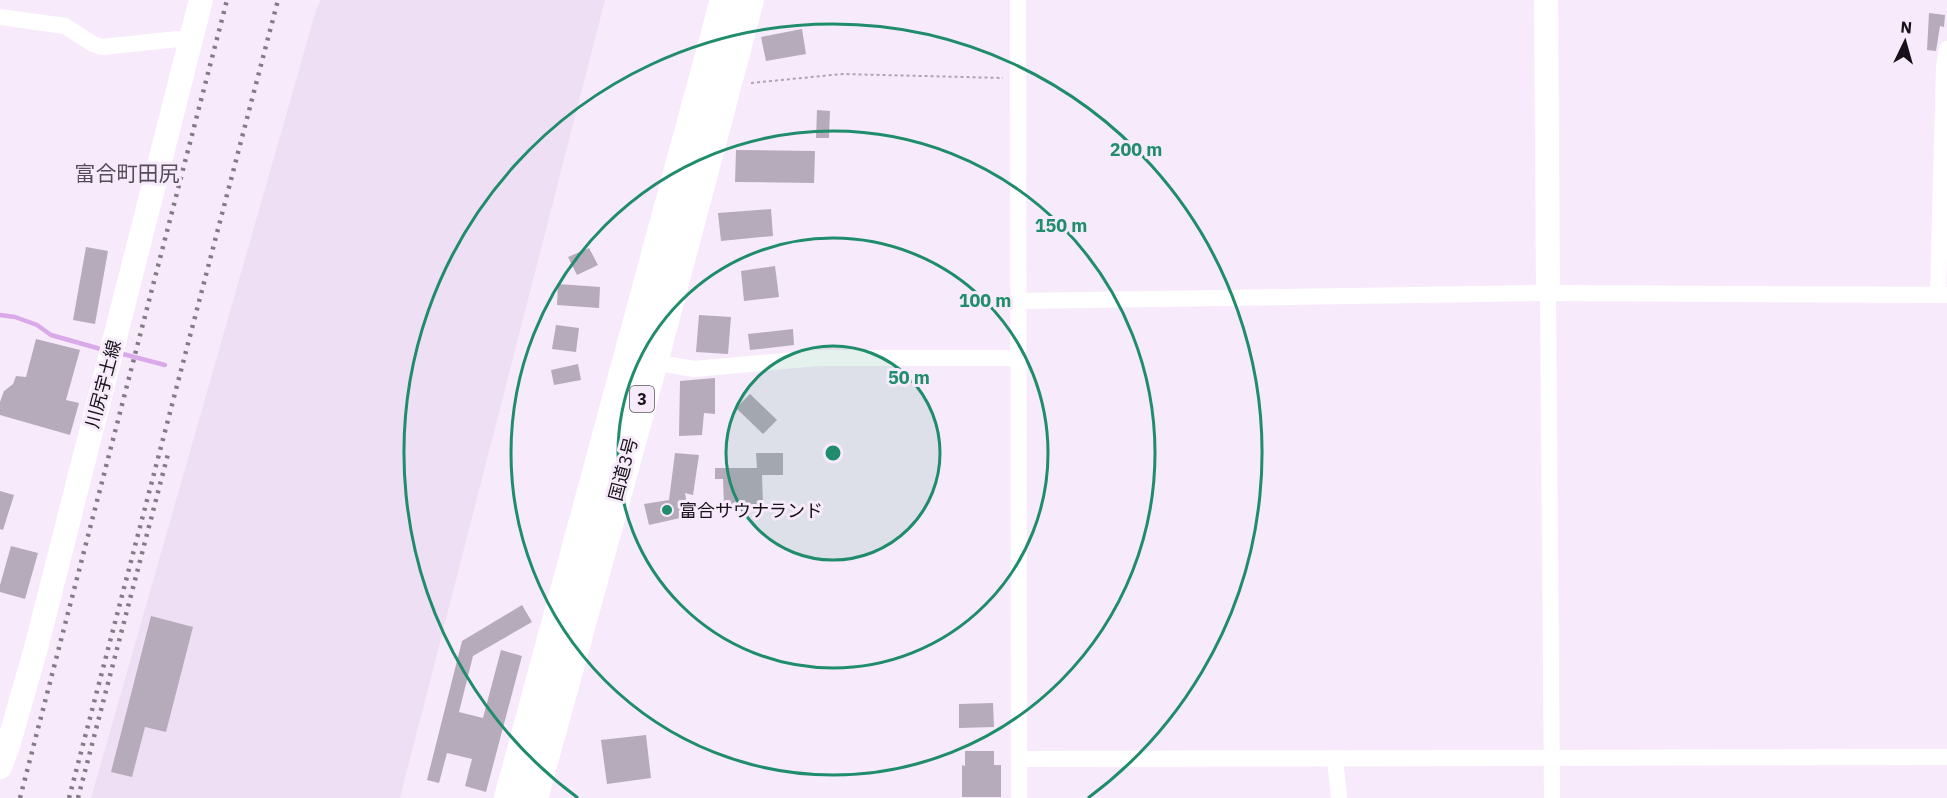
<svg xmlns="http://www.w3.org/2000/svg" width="1947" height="798" viewBox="0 0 1947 798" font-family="'IBM Plex Sans','Noto Sans JP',sans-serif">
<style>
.built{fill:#efdff5}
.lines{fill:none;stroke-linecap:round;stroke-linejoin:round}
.stream{stroke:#d9a9ea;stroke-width:4.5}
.building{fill:#b6abba}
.path{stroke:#ada4b0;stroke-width:2;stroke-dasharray:3 3;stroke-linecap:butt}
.street{stroke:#fff;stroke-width:16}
.secondary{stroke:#fff;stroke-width:24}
.highway{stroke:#fff;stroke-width:30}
.rail{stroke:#837b86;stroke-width:4.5;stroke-dasharray:3 6;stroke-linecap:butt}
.ring{fill:none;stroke:#1f8c6b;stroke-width:3}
.poi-dot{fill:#1f8c6b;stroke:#f7ebfb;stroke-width:2}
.labels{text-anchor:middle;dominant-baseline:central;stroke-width:6;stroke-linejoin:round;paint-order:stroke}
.shield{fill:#f7ebfb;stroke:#5a535b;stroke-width:1.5}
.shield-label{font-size:16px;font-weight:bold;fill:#161217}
.street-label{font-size:18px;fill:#161217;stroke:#f7ebfb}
.poi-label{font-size:18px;fill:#161217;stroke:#f7ebfb;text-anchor:start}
.quarter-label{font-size:21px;fill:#554c59;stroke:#f7ebfb}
.centre{fill:#1f8c6b;stroke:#f7ebfb;stroke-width:3}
.ring-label{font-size:18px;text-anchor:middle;font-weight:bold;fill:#1f8c6b;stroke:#f7ebfb;stroke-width:6;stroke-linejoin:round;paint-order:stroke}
</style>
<rect width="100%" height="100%" fill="#f7ebfb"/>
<path class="built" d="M321,0H605L400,798H91L316,10Z"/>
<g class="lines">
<g class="stream">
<path d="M0,315L15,317L37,325L51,335L104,350"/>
<path d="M119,353L165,365"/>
</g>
</g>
<g class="building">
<path d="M1929,13L1945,15L1944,27L1940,26L1936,51L1927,50Z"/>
<path d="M802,29L806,54L766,61L761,37Z"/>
<path d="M817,110L830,111L829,138H816Z"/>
<path d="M736,150L815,151L814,183L735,182Z"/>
<path d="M771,209L773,236L721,241L718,213Z"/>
<path d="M86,247L108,251L95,324L73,320Z"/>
<path d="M589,248L598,265L577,275L568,257Z"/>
<path d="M775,266L779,297L744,301L741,271Z"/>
<path d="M558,284L600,287L599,308L557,305Z"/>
<path d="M699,315L731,317L728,354L696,352Z"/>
<path d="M556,325L579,328L576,352L552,349Z"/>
<path d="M793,329L794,345L750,350L748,334Z"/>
<path d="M36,339L80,350L66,400L79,403L70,435L0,415V402L4,391L13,384L16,376L26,377Z"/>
<path d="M578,364L581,380L554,385L551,370Z"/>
<path d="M715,378V414L704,413L702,435L679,436L680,381Z"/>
<path d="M750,394L777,420L763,434L736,408Z"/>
<path d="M675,453L699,455L693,495L685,493L689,516L649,525L644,504L669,500Z"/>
<path d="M756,453H783V475H762L763,506L724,507L723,479H715V468H757Z"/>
<path d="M0,491L14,495L3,530L0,529Z"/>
<path d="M11,546L38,553L25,599L0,592V585Z"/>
<path d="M522,605L532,622L473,656L459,712L483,718L501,650L522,656L486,792L465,786L472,759L447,753L439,783L427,780L462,641Z"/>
<path d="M151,616L193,627L166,732L145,727L132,777L111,772Z"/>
<path d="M993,703L994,727L959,728V704Z"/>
<path d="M646,735L651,778L607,784L601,740Z"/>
<path d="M965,751H994V765H1001V797H962V765L965,766Z"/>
</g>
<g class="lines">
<path class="path" d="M751,83L842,74L1003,78"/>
<g class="street">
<path d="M1018,0L1019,798"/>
<path d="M0,17L65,26L93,44L102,47L178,39L190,42"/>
<path d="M1548,293L1552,798"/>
<path d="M1938,295L1944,66L1947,49"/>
<path d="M1018,301L1548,293L1947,295"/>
<path d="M648,361L694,369L819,358H1018"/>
<path d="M1335,758L1339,798"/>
<path d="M1019,759L1947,757"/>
</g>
<g class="secondary">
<path d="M1546,0L1548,293"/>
<path d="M0,767L8,746L36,648L201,0"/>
</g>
<g class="highway">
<path d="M509,798L725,0"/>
<path d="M533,798L653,362L749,0"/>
</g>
<g class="rail">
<path d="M20,798L227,0"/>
<path d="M69,798L278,0"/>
<path d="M78,798L169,450"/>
</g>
</g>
<circle cx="833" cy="453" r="107" fill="#1f8c6b" fill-opacity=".12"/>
<g class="ring">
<circle cx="833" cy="453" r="107"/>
<circle cx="833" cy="453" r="215"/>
<circle cx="833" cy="453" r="322"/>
<path d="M578 798A429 429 0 1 1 1088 798"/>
</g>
<circle class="poi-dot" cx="667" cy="510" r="6"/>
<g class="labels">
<rect class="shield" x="630" y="386" width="24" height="26" rx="4.5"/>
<g class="shield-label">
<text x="642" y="399">3</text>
</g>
<g class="street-label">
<text transform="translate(103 384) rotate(-75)">川尻宇土線</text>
<text transform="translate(623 469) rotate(-75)">国道3号</text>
</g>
<g class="poi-label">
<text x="679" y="510">富合サウナランド</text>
</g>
<g class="quarter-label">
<text x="127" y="173">富合町田尻</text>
</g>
</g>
<circle cx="833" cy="453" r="9" class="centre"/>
<g class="ring-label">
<text x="1136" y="156">200 m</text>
<text x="1061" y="232">150 m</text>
<text x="985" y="307">100 m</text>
<text x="909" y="384">50 m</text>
</g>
<g transform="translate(1905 42) rotate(5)" stroke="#f7ebfb" stroke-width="4.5" paint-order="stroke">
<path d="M0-4.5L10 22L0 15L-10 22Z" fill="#161217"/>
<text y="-9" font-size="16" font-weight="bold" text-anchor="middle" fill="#161217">N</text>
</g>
</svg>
